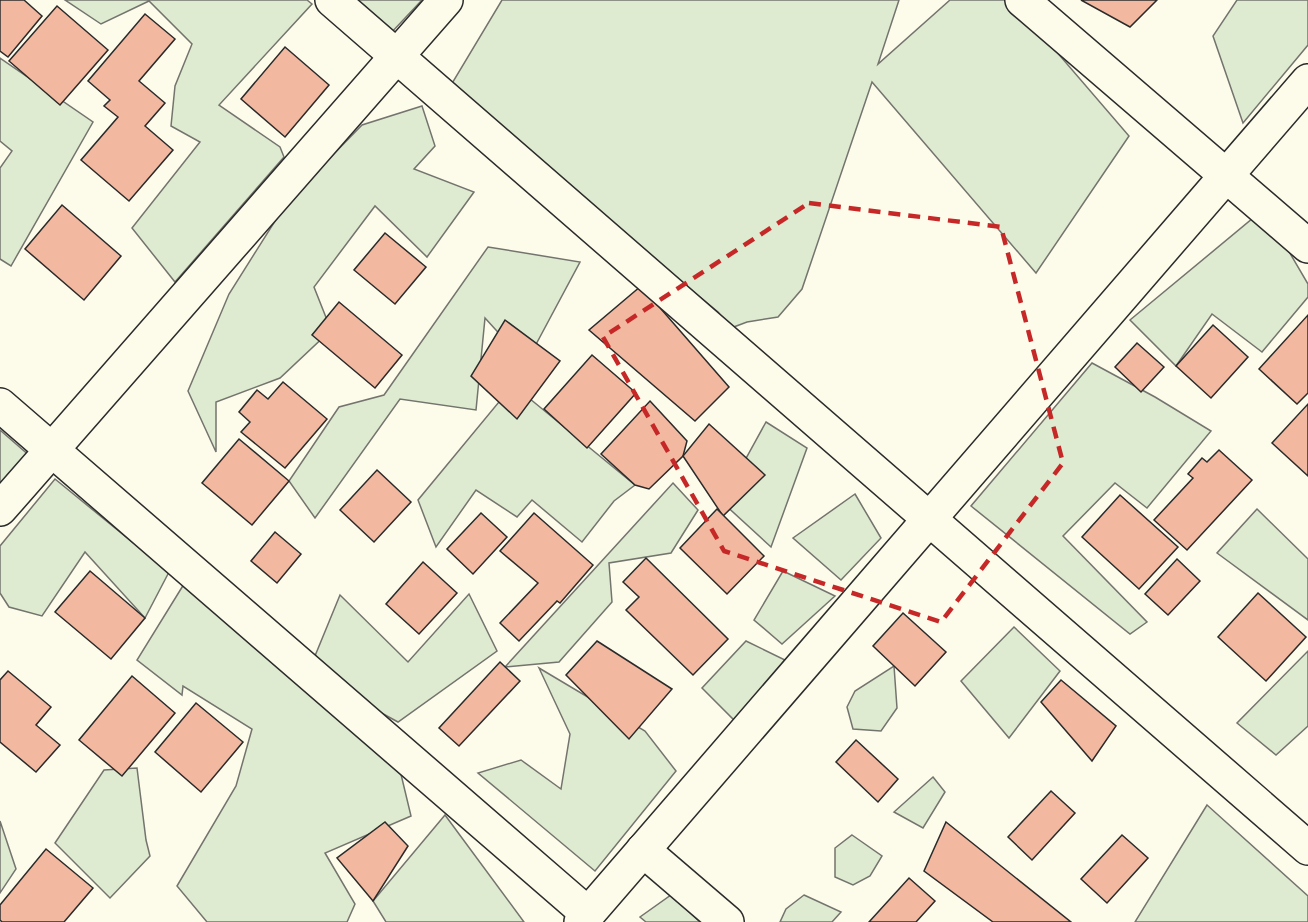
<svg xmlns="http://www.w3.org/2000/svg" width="1308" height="922" viewBox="0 0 1308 922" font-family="Roboto,sans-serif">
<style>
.green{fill:#deebd1;stroke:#74746e;stroke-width:1.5}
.building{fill:#f2b8a0;stroke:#2b2b2b;stroke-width:1.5}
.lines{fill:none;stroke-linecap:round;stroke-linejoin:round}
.minor-casing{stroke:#2b2b2b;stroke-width:36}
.minor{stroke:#fdfbea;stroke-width:33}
.marked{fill:none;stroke:#c62828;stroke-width:4.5;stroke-dasharray:12 8;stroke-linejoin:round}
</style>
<rect width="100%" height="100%" fill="#fdfbea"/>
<g class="green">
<path d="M65,0H307L312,4L219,105L280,147L284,157L175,282L132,228L200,142L171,126L175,86L192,44L149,1L101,24Z"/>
<path d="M348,0H422L390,34Z"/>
<path d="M502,0H899L878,64L950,0H1012L1129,136L1036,273L872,82L802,289L778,317L747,322L731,328L718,312L448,90Z"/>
<path d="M1237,0H1308V45L1243,123L1213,36Z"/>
<path d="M0,58L93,122L11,266L0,259V168L12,151L0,141Z"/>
<path d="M422,106L435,146L414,169L474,192L427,257L375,206L314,287L331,330L280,378L216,402V452L188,391L229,294L287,202L362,125Z"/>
<path d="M1264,209L1308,284V297L1262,352L1212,314L1176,366L1130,320Z"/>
<path d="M488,247L580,262L526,363L485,318L476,410L400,399L315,518L289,481L339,407L384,395Z"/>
<path d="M1092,363L1155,397L1211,431L1147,508L1115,483L1063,536L1147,622L1130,634L971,506Z"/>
<path d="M513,385L635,485L614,501L582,542L532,500L517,517L476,490L436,547L418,500Z"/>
<path d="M766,422L807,448L771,547L722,502Z"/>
<path d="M0,430L39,464L0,493Z"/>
<path d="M55,479L169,572L145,618L85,552L42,616L9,607L0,593V546Z"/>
<path d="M673,483L698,510L671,553L609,563L612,602L559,662L505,667Z"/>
<path d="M855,494L881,538L841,580L793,538Z"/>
<path d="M1257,509L1308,559V620L1217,553Z"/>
<path d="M783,571L835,596L782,644L754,620Z"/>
<path d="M184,584L399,766L411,816L325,853L355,904L347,922H207L177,886L236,786L252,729L183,686L182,695L137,660Z"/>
<path d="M469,594L497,651L398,722L308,673L340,595L408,662Z"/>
<path d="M1014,627L1060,671L1009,738L961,681Z"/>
<path d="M746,641L785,660L737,723L702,688Z"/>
<path d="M1308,651V726L1276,755L1237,723Z"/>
<path d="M894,666L897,708L881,731L853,729L847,707L855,691Z"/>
<path d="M539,668L645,731L676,771L595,871L478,773L521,760L561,789L570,734Z"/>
<path d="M137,768L146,840L150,856L110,898L55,843L104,770Z"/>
<path d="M933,777L945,792L923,828L894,812Z"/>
<path d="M1207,805L1308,896V922H1135Z"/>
<path d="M445,815L524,922H386L373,901Z"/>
<path d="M0,821L16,869L0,893Z"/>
<path d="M852,835L882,856L870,876L853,885L835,877V848Z"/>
<path d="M671,895L700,922H646L640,917Z"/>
<path d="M804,895L841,912L832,922H780L786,909Z"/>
</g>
<g class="building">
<path d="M0,0H24L42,16L8,57L0,51Z"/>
<path d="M1081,0H1157L1130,27Z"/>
<path d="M57,6L108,50L60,105L9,61Z"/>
<path d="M145,14L175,39L139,81L165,103L145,126L173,150L129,201L81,160L118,117L104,106L110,100L88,81Z"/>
<path d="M285,47L329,85L285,137L241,99Z"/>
<path d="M62,205L121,256L84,300L25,249Z"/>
<path d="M385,233L426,267L395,304L354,270Z"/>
<path d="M641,286L729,387L695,421L589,330Z"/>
<path d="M339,302L402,355L375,388L312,335Z"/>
<path d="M1308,315V393L1297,404L1259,369Z"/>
<path d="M505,320L560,361L517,419L471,376Z"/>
<path d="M1213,325L1248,357L1211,398L1176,366Z"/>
<path d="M1137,343L1164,367L1141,392L1115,367Z"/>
<path d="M592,355L636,393L587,448L544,409Z"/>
<path d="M283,382L327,419L285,468L241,432L250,422L239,412L257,390L268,399Z"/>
<path d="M650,401L687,441L683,456L649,489L635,485L601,454Z"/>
<path d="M1308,404V476L1272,443Z"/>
<path d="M709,424L765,475L723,516L683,456Z"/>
<path d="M239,439L289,481L252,525L202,483Z"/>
<path d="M1219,450L1252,480L1187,550L1154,520L1193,478L1188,474L1202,458L1207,462Z"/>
<path d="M377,470L411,502L374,542L340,510Z"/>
<path d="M1120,495L1178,547L1139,589L1082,537Z"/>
<path d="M717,509L764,556L727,594L680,548Z"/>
<path d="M481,513L507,537L473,574L447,549Z"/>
<path d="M534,513L593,565L560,603L557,601L519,641L500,623L538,583L500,551Z"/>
<path d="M275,532L301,554L277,583L251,561Z"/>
<path d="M646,558L728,639L693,675L626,610L639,597L623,582Z"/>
<path d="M1177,559L1200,581L1168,615L1145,594Z"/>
<path d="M423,562L457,593L419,634L386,604Z"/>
<path d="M90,571L145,618L111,659L55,612Z"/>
<path d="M1258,593L1306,637L1266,681L1218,637Z"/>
<path d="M903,613L946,652L915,686L873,646Z"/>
<path d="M597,641L672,689L629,739L566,675Z"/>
<path d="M500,662L520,681L459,746L439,728Z"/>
<path d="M8,671L51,707L36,725L60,745L36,772L0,742V680Z"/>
<path d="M132,676L175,713L122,776L79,740Z"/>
<path d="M1061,680L1116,726L1092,761L1041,702Z"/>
<path d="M196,703L243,742L201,792L155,752Z"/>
<path d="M856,740L898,779L878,802L836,762Z"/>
<path d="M1051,791L1075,813L1032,860L1008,837Z"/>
<path d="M385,822L408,846L373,901L337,858Z"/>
<path d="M946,822L1071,922H993L924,871Z"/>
<path d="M1122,835L1148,858L1107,903L1081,879Z"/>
<path d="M46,849L93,888L64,922H2L0,920V905Z"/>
<path d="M909,878L935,901L916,922H869Z"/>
</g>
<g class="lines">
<defs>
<g id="minor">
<path d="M332,0L1308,848"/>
<path d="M1022,0L1308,246"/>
<path d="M0,405L588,914"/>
<path d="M0,509L446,0"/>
<path d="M643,850L727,922"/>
<path d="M581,922L1308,81"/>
</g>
</defs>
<use href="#minor" class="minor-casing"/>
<use href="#minor" class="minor"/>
</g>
<path class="marked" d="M809,203L1001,227L1063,463L941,622L724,551L603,337Z"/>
</svg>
